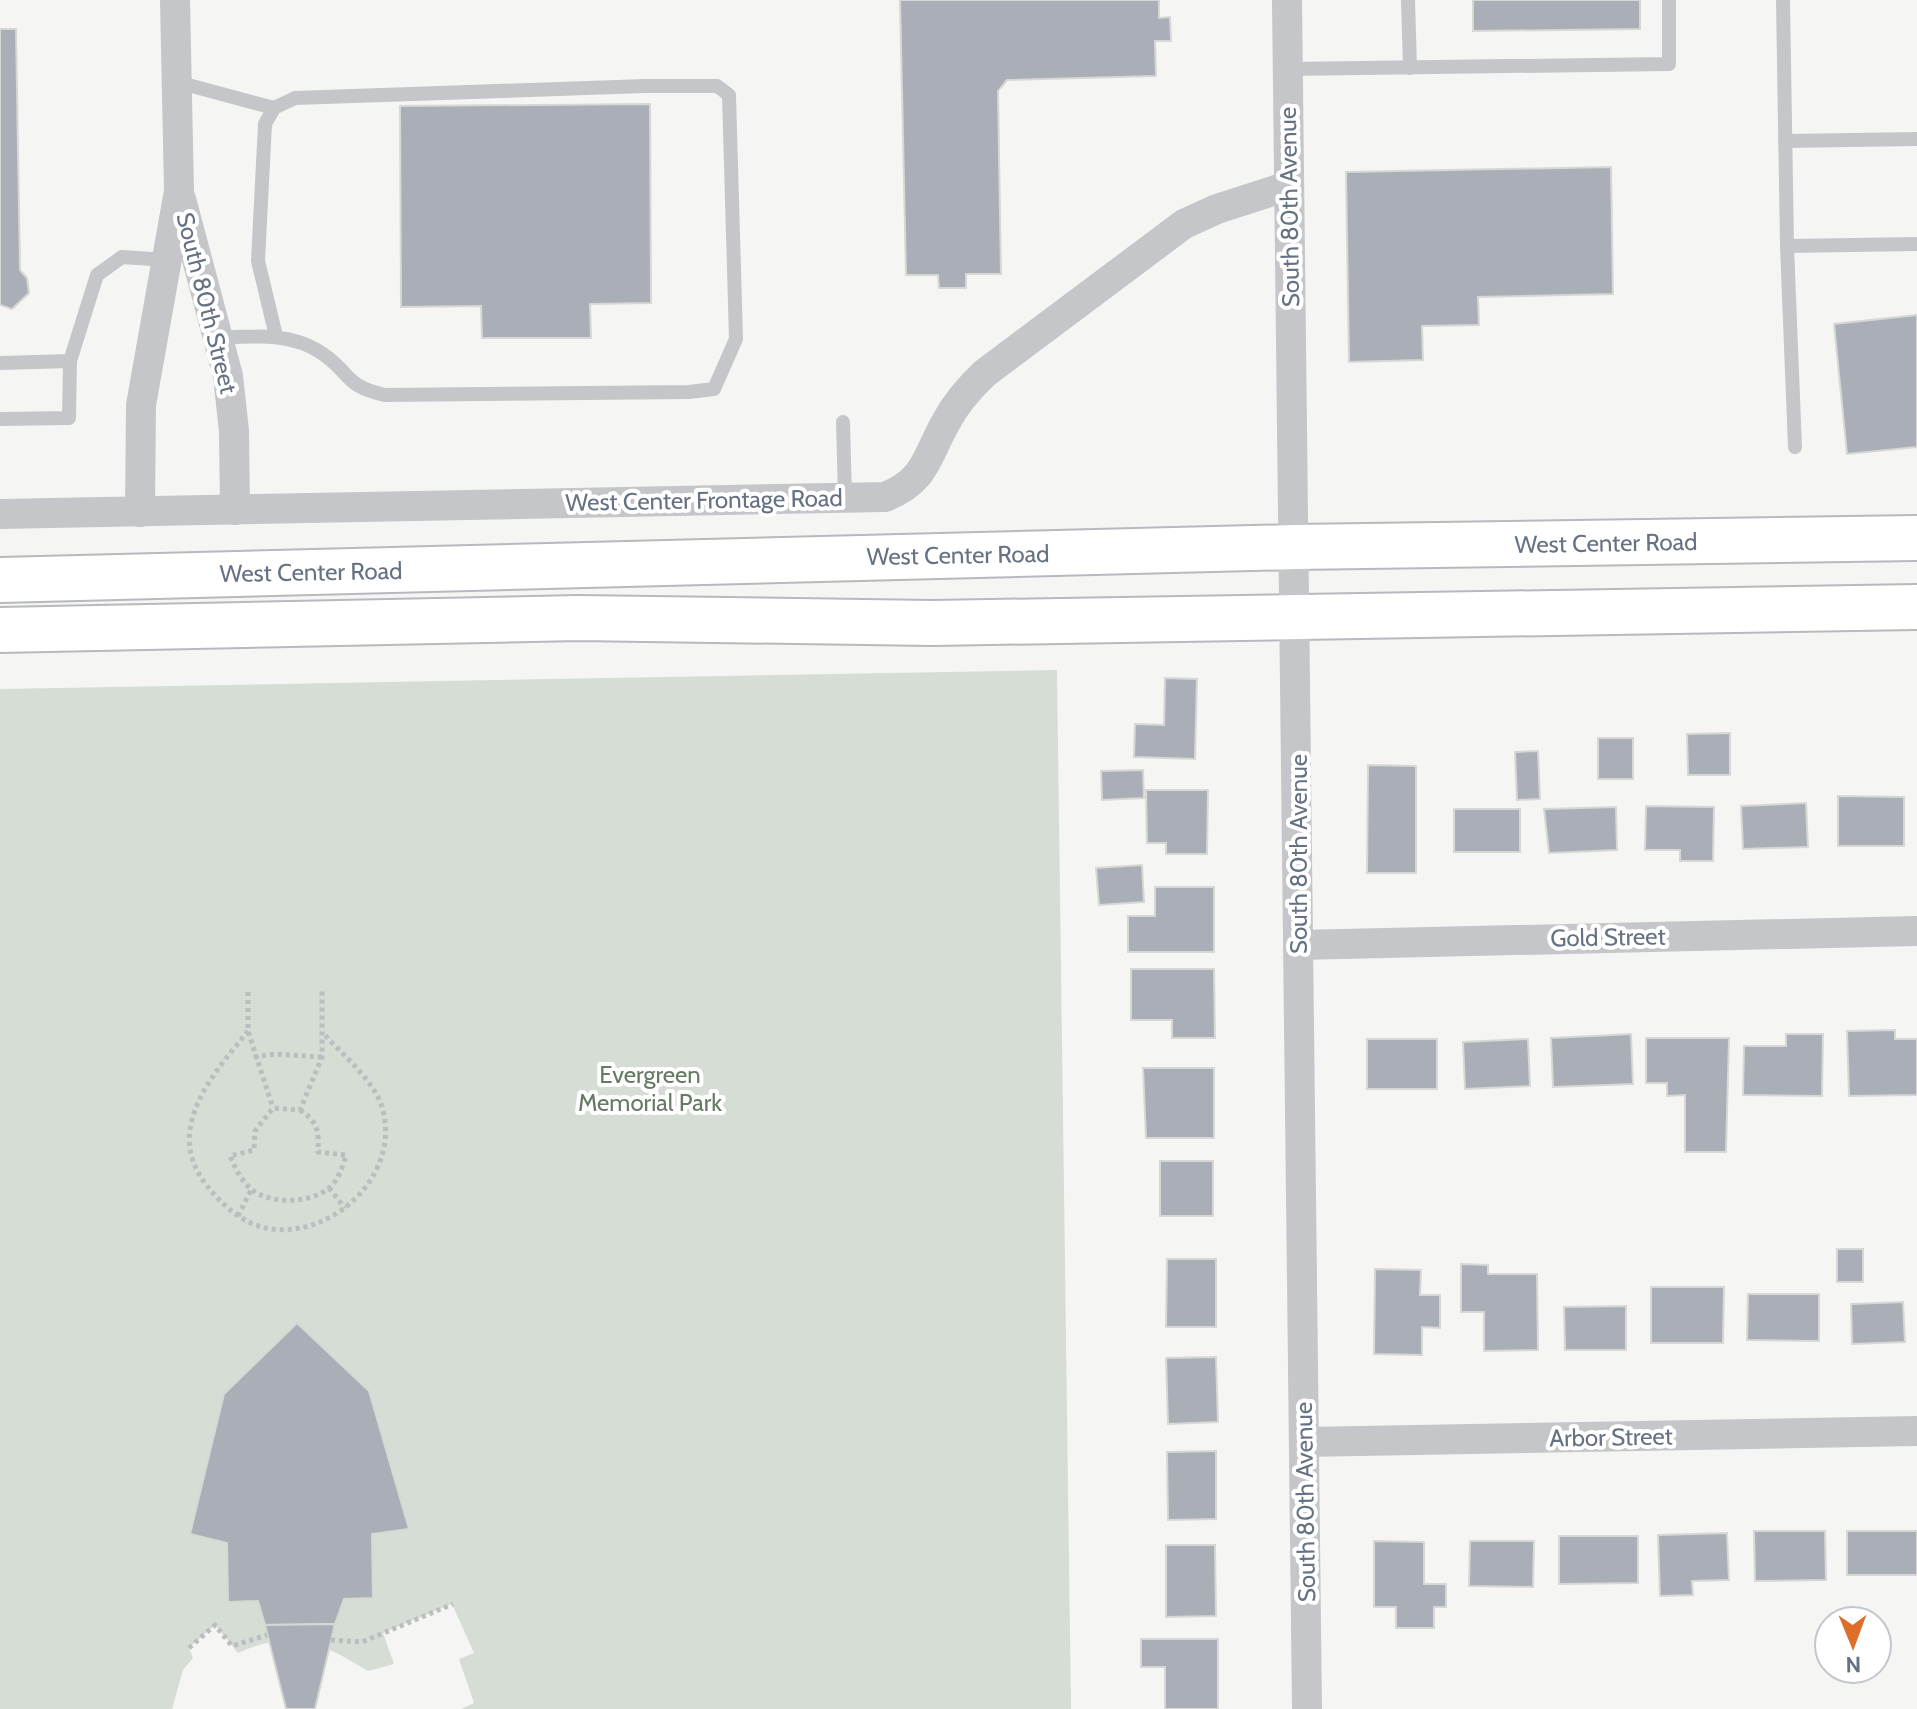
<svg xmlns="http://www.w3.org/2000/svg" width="1917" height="1709" viewBox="0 0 1917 1709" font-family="Cabin,sans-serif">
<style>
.green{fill:#d6ddd4;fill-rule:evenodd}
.building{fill:#aaafb7;stroke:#d7d7d5;stroke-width:2}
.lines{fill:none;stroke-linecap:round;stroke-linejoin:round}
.primary-casing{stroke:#b7b9be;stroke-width:48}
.path{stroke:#bbbdbf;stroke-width:5;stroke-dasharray:4 4;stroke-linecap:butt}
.service{stroke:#c4c6ca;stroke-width:14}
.minor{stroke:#c4c6ca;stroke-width:30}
.primary{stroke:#fff;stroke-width:44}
.labels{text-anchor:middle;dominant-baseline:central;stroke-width:8;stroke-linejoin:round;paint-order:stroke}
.street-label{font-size:24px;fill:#667283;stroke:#fff}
.park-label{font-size:24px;fill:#667a64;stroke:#fff}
</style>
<rect width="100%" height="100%" fill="#f5f6f3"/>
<path class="green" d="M1057,670L1071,1709H461L474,1703L459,1659L474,1653L452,1604L383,1633L394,1664L368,1671C319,1642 296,1628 238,1653L215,1625L189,1648L193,1658L183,1670L172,1709H0V689ZM297,1323L369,1391L409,1528L372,1534L373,1598L344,1599L265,1625L258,1601H228L227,1543L190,1533L224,1394Z"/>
<g class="building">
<path d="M900,0H1159V18L1170,17L1171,41H1155L1156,76L1007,80L998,91L1001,274H966V288H939L938,275H906Z"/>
<path d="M1473,0H1640V29L1473,31Z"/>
<path d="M0,29H16L20,270L27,278L29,293L12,309L0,305Z"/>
<path d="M650,104L651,303L590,304L591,338H482L481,306L401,307L400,106Z"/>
<path d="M1611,167L1613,294L1478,297L1479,325L1422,326L1423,360L1349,362L1346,172Z"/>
<path d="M1917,315V447L1847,454L1834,324Z"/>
<path d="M1165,678L1197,679L1195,759L1134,757L1135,724L1164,725Z"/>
<path d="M1730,733V775H1688L1687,734Z"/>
<rect x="1598" y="738" width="35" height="41"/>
<path d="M1538,751L1540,799L1517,800L1515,752Z"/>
<path d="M1368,765L1416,766V873H1367Z"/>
<path d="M1143,770L1144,798L1102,800L1101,771Z"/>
<path d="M1146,790H1208L1207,854H1166V843H1147Z"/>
<path d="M1838,796L1904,797V846H1838Z"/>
<path d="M1806,803L1808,847L1743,849L1741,806Z"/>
<path d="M1646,806L1714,807L1713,861H1680V850H1645Z"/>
<path d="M1616,807L1617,850L1549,853L1544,809Z"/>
<rect x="1454" y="809" width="66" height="43"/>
<path d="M1142,865L1144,902L1099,905L1096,868Z"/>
<path d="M1155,887H1214V952H1128V916H1155Z"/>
<path d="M1131,969H1214L1215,1038H1172V1020H1131Z"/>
<path d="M1895,1030V1039H1917V1095L1849,1096L1847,1031Z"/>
<path d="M1631,1034L1633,1084L1553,1087L1551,1038Z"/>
<path d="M1786,1034H1823L1822,1096L1743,1095L1744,1046H1786Z"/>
<path d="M1646,1038H1729L1726,1152H1685V1095L1667,1096V1083H1646Z"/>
<rect x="1367" y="1039" width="70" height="50"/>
<path d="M1528,1039L1530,1086L1465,1089L1463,1042Z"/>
<path d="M1143,1068H1214V1138H1146Z"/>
<rect x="1160" y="1161" width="53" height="55"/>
<rect x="1837" y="1249" width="26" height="33"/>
<path d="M1167,1259H1216V1327H1166Z"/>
<path d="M1461,1264L1488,1265V1274H1537L1538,1350L1484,1351V1312H1461Z"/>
<path d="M1375,1269L1421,1270L1420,1295H1440V1328L1422,1327V1355L1374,1354Z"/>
<path d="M1651,1287H1724L1723,1343H1651Z"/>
<path d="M1748,1294H1819V1341L1747,1340Z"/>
<path d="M1903,1302L1905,1342L1852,1344L1851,1304Z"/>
<path d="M1626,1306V1350H1565L1564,1307Z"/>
<path d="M297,1323L369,1391L409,1529L372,1534L373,1598L344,1599L335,1624L265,1625L258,1601L228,1602L227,1543L190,1534L224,1394Z"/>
<path d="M1216,1357L1218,1422L1168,1424L1166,1358Z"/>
<path d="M1216,1451V1519L1168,1520L1167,1452Z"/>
<path d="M1754,1531H1825L1826,1580L1755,1581Z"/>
<rect x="1847" y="1531" width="70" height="44"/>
<path d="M1727,1533L1729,1580L1692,1581L1693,1595L1660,1596L1658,1535Z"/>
<path d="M1559,1536H1638V1583L1559,1584Z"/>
<path d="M1374,1541L1424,1542V1584H1446V1607H1434V1628H1396V1607H1374Z"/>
<path d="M1470,1541H1534L1533,1587L1469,1586Z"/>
<path d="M1166,1545H1215L1216,1616L1166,1617Z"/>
<path d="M335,1624L315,1709H286L265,1625Z"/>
<path d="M1141,1639H1218V1709H1165V1667H1141Z"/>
</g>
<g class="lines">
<defs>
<g id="primary">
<path d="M0,580L1295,547L1917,538"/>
<path d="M0,630L578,618L932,623L1917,607"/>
</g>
</defs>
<use href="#primary" class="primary-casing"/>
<g class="path">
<path d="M248,992V1031L273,1108"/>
<path d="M248,1031C226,1059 195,1092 190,1130C187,1151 194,1169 207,1186C223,1206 245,1226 272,1229C337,1237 404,1170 381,1104C371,1078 342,1054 323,1033"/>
<path d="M254,1057L275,1054L322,1057"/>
<path d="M300,1110C318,1122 319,1131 318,1152L346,1155C343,1166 338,1181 329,1188C310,1204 268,1205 250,1188C241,1180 235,1168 230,1156L254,1150L255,1131L273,1108L300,1110L322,1057V990"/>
<path d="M329,1188L345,1208"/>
<path d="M238,1216L251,1190"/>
<path d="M331,1640L362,1642L453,1604"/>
<path d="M189,1648L215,1625L232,1646L267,1635"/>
</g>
<g class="service">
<path d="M1408,0L1410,68"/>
<path d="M1783,0L1787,246L1917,244"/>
<path d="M1287,69L1669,64V0"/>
<path d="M177,82L274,108"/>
<path d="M1785,141L1917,139"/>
<path d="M1787,246L1795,447"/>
<path d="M218,338C254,336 292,332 323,354C353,375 343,385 385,395L689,392L714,389L736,339L729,95L717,86H645L295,98L274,108L265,124L258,261L276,336"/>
<path d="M0,363L70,361L97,275L122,257L167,260"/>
<path d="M0,419L69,418L70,361"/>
<path d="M843,422L845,497"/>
</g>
<g class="minor">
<path d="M1287,0L1307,1709"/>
<path d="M181,199L228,376L234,431L235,510"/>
<path d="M140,512L141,405L179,191L175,0"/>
<path d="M0,514L885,497C927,480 926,457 946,422C956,403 970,387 985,373L1184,224L1217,209L1288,186"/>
<path d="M1298,945L1917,931"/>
<path d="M1304,1442L1917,1431"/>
</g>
<use href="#primary" class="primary"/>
</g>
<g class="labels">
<g class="street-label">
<text transform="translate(1289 207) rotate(-91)">South 80th Avenue</text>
<text transform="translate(207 303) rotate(76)">South 80th Street</text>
<text transform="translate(704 500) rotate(-1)">West Center Frontage Road</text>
<text transform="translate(1606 543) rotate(-1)">West Center Road</text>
<text transform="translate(958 555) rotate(-1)">West Center Road</text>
<text transform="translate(311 572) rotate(-1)">West Center Road</text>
<text transform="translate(1298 854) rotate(-90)">South 80th Avenue</text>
<text transform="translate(1608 937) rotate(-1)">Gold Street</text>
<text transform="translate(1611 1437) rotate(-1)">Arbor Street</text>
<text transform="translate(1305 1502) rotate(-91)">South 80th Avenue</text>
</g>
<g class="park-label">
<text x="650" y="1074">Evergreen<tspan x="650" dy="28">Memorial Park</tspan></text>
</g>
</g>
<g transform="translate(1853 1645) rotate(179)"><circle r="38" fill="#ffffff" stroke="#c2c7cd" stroke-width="2"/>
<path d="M0-6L14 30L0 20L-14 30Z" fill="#de6f2b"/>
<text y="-12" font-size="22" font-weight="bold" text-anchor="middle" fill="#667283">N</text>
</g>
</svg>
